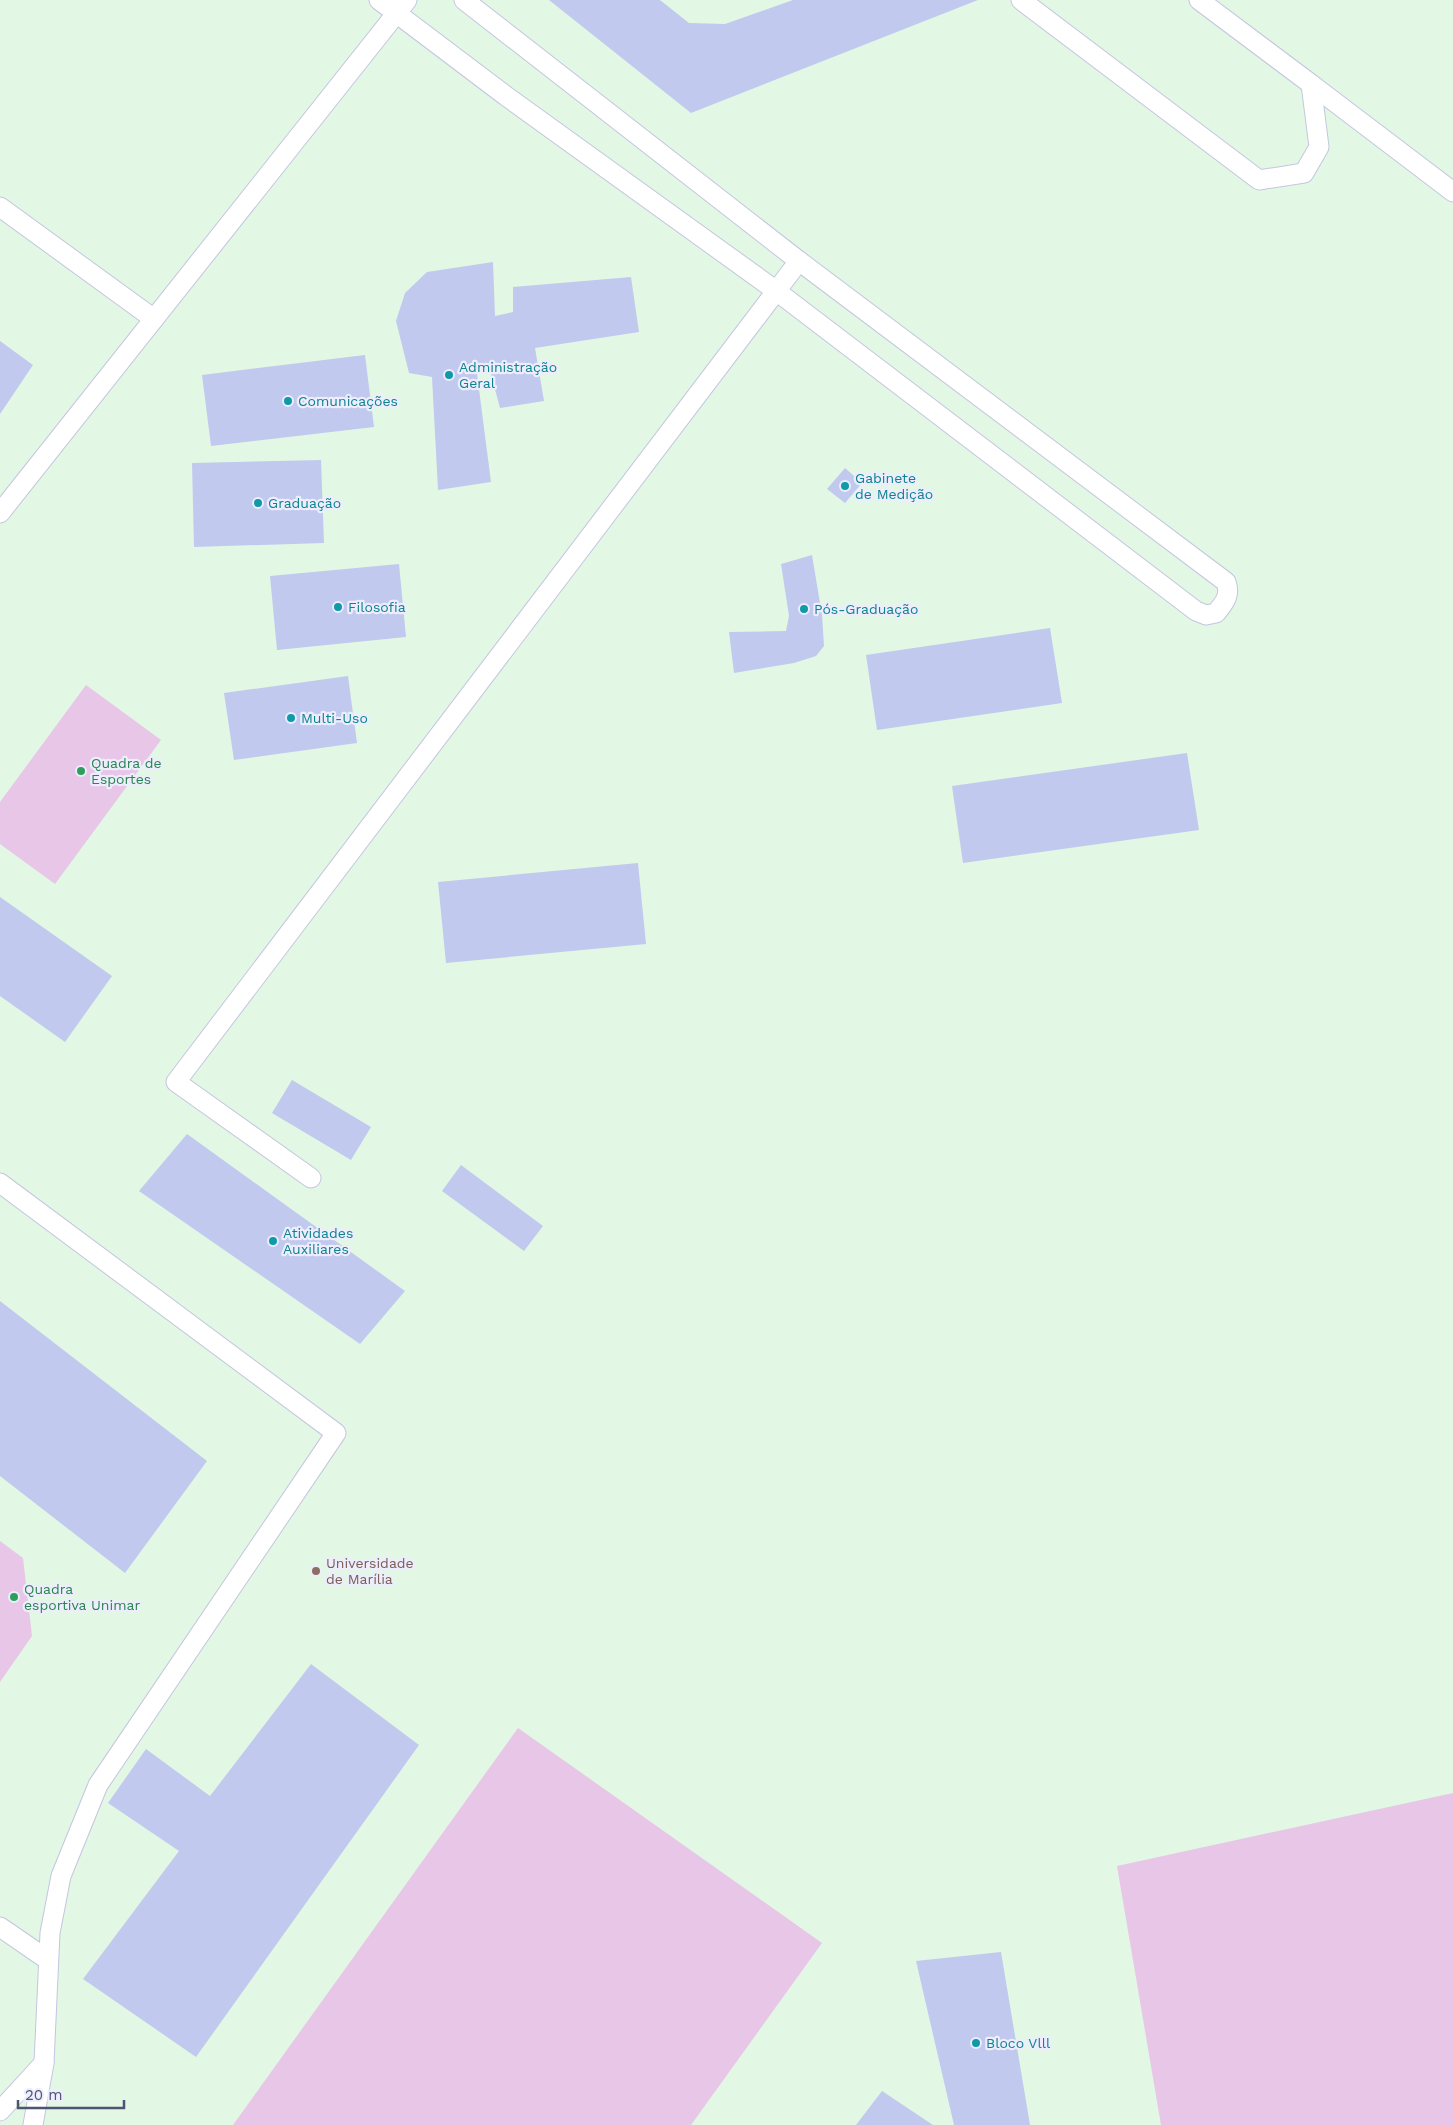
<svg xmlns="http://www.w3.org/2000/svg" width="1453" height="2125" viewBox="0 0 1453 2125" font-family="'Work Sans',sans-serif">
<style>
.education{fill:#e3f7e5}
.green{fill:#e7c6e7}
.building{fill:#c1c9ee}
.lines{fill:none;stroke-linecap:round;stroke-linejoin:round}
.lane-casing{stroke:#c3c6df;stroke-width:21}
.lane{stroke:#fff;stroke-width:19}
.culture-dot{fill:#0f9aa8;stroke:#ededfe;stroke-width:2}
.leisure-dot{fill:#2e9e5b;stroke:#ededfe;stroke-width:2}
.education-dot{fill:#8d6e63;stroke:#ededfe;stroke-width:2}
.labels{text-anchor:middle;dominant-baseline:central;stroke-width:4.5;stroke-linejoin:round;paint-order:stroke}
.culture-label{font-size:14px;fill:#0d838f;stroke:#ededfe;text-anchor:start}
.leisure-label{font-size:14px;fill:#27864d;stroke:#ededfe;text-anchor:start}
.education-label{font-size:14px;fill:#785e54;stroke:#ededfe;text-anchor:start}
</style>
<rect width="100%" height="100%" fill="#e8e7fb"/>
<rect class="education" x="0" y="0" width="1453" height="2125"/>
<g class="green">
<path d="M86,685L161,740L55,884L0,844V802Z"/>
<path d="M0,1541L23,1558L32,1636L0,1682Z"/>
<path d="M518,1728L822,1943L691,2125H233Z"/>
<path d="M1453,1793V2125H1161L1117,1866Z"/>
</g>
<g class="building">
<path d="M549,0H660L689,23L725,24L793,0H978L691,113Z"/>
<path d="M493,262L495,316L513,312V287L631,277L639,332L535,348L544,401L500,408L488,363L476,366L491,482L438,490L432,377L409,373L396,321L405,293L427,272Z"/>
<path d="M0,341L33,365L0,414Z"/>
<path d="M365,355L374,427L211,446L202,375Z"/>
<path d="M321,460L324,543L194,547L192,463Z"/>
<path d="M845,468L862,483L845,503L827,489Z"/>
<path d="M812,555L822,615L824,646L816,656L794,663L734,673L729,632L786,631L789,616L781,564Z"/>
<path d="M399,564L406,637L277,650L270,576Z"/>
<path d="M1050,628L1062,703L877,730L866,655Z"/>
<path d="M348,676L357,743L234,760L224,693Z"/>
<path d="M1187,753L1199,830L963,863L952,786Z"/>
<path d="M638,863L646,944L446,963L438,882Z"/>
<path d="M0,897L112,976L65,1042L0,996Z"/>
<path d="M292,1080L371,1127L351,1160L272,1113Z"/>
<path d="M187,1134L405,1291L360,1344L139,1191Z"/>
<path d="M461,1165L543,1226L524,1251L442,1191Z"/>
<path d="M0,1301L207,1461L125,1573L0,1476Z"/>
<path d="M311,1664L419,1745L196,2057L83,1979L179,1851L108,1803L146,1749L210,1796Z"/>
<path d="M1001,1952L1030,2125H954L916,1961Z"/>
<path d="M882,2091L933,2125H856Z"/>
</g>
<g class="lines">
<defs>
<g id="lane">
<path d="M379,0L506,96L775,290L1196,611L1206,615L1216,613C1224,603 1231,596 1226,582L799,261L464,0"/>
<path d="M1021,0L1259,180L1304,173L1319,147L1311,84L1199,0"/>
<path d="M1311,84L1453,192"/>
<path d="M0,207L154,319"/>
<path d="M0,513L407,0"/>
<path d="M311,1178L176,1082L799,261"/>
<path d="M0,1183L336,1433L98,1785L61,1876L50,1933L44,2063L33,2125"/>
<path d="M0,1927L48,1960"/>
<path d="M0,2111L44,2063"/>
</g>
</defs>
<use href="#lane" class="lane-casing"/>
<use href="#lane" class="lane"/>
</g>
<g class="culture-dot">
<circle cx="449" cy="375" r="5"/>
<circle cx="288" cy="401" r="5"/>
<circle cx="845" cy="486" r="5"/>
<circle cx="258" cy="503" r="5"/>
<circle cx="338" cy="607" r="5"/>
<circle cx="804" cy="609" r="5"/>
<circle cx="291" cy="718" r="5"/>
<circle cx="273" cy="1241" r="5"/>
<circle cx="976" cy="2043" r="5"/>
</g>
<g class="leisure-dot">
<circle cx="81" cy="771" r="5"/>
<circle cx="14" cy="1597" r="5"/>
</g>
<circle class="education-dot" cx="316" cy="1571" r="5"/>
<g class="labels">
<g class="culture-label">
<text x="459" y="367">Administração<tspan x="459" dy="16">Geral</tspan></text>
<text x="298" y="401">Comunicações</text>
<text x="855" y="478">Gabinete<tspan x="855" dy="16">de Medição</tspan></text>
<text x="268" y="503">Graduação</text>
<text x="348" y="607">Filosofia</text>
<text x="814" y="609">Pós-Graduação</text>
<text x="301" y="718">Multi-Uso</text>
<text x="283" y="1233">Atividades<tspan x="283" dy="16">Auxiliares</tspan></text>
<text x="986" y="2043">Bloco Vlll</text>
</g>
<g class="leisure-label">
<text x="91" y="763">Quadra de<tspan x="91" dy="16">Esportes</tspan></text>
<text x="24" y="1589">Quadra<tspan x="24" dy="16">esportiva Unimar</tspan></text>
</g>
<g class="education-label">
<text x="326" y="1563">Universidade<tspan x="326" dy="16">de Marília</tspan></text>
</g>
</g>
<path d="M18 2100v8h106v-8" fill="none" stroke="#4d5572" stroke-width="2.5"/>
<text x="25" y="2100" font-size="15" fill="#4d5572" stroke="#ededfe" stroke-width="4" paint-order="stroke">20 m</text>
</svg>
